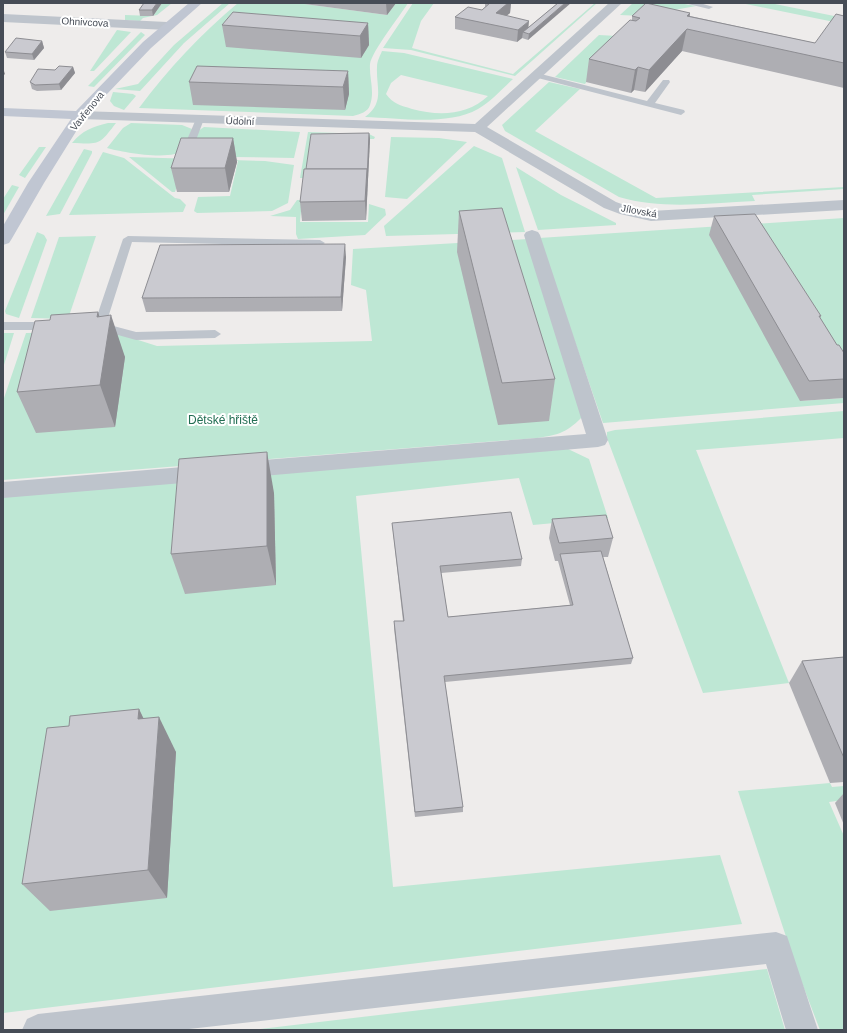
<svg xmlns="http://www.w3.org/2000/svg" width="847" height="1033" viewBox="0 0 847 1033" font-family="Helvetica,sans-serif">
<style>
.green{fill:#bee7d4;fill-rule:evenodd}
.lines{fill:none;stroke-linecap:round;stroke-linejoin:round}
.lane{fill:#bec4cc;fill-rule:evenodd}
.street{fill:#bec4cc;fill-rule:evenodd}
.secondary{fill:#c0c6d2;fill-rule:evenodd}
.wall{fill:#aeaeb3}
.shaded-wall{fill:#8d8d92}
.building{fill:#cacad0;stroke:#8d8d92}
.labels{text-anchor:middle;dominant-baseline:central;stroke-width:4;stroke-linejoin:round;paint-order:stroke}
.far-street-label{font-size:10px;fill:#464c56;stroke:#fff}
.park-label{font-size:12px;fill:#216d52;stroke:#fff}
</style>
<rect width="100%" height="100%" fill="#eeeceb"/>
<g class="green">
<path d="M162,3H172L157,15L143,18L140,21L125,20V15L153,16Z"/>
<path d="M223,3H230L184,43L140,91L115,89L138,84L174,45Z"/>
<path d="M238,3H297L387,15L396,3H408C400,16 372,51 370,64C369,78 375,91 370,105C368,112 360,114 353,116L139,108C168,69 201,34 238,3Z"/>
<path d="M413,3H434L421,21L412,48L513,74L595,3H597L515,76L411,50L383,48Z"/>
<path d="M633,3H679L696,6L641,16L620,15Z"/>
<path d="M741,3H770L844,18V24Z"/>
<path d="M117,30L131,32L94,71H90Z"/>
<path d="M141,32L145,35L94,87L88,86Z"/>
<path d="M599,35L617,36L585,84L555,77Z"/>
<path d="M382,51L404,53L513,79C502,89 491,102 478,109C448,126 399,118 365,117C385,102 376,88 377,67C377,61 380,56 382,51ZM401,75L488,96C467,116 438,116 412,109C400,105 393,104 386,94L391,83Z"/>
<path d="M549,82L580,89L535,131L656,198L844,187V189L752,195L755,201C709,203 663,210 619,197L505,131L502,125Z"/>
<path d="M113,92L133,94L136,96L124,110L114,106L110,101Z"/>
<path d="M108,123H116C99,145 101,144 72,143C83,130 92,127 108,123Z"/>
<path d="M131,123L182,125L192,129C189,135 188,144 184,149C174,162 121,152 107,148L123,128Z"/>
<path d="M204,127L300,132L294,158L234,157L190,153L198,131Z"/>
<path d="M308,132L369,134L375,137L374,139H314L308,178H300Z"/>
<path d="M391,137L439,138L467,142L407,199L385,197Z"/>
<path d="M474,146L502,158L525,232L386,236L384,226Z"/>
<path d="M39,147H46L25,178L19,175Z"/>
<path d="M84,149L92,151V153L60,214L46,216Z"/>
<path d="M103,152L124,158L175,198L180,199L186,205L183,212L69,215Z"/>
<path d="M129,157L265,161L294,165L288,203L272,211L197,213L194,211L198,197L230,196L238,161H185L175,192H172Z"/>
<path d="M516,167L561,195L616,223V225L538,230Z"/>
<path d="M12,185L19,187L3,215V199Z"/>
<path d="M297,200H302L300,222H368L369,204L385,209L386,215L365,235L298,239L296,234V217L270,216L290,210Z"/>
<path d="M844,218V390L800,401L844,398V403L603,423L539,238Z"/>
<path d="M37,232L44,235L47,240L19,318L6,314L5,311Z"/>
<path d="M96,236L68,319L31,318L59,237Z"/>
<path d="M528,239L584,415C568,432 559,435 537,438L3,480V401L26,333L113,332L157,346L372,341L366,290L351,285L353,249Z"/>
<path d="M3,333H14L3,368Z"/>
<path d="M844,411V438L696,450L789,683L703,693L607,438V432L615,430Z"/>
<path d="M568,449L589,459L608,518L533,525L519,478L356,496L393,887L720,855L742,924L3,1013V497Z"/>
<path d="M830,783L832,787L844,786V800L829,802L844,836V1030H820L797,970L738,791Z"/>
<path d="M767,969L785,1030H252Z"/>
</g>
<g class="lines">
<g class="lane">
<path d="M684,3H700L713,7L709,9Z"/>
<path d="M534,73H537L647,101L663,80H669L670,82L655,103L684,110L685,112L681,115L534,77Z"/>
<path d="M200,116L204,119L190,156L185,159L182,158L180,156L196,119Z"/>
<path d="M128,236L320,240L325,243L320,246L132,242L106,324L136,332L215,330L221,334L215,338L136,340L93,328L91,325L95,322L123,239Z"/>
<path d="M3,322H53L59,326L53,330H3Z"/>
</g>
<g class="street">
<path d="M609,3H622L487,127L616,202L630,207L651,211L844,200V210L651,221L620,214L604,208L475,132L80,119L75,118L73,115L75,112L80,111L475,124Z"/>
<path d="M3,14L167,22L173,26L167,30L3,22Z"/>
<path d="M532,230L538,232L540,235L608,440L605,445L598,447L239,478L232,475L228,470L232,465L239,462L586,434L524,235L526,232Z"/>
<path d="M207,465L214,468L218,473L214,478L207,481L3,498V482Z"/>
<path d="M776,932L787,936L818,1030H786L766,964L180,1030H22L27,1019L38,1014Z"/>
</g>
<path class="secondary" d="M189,3H202L151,48L85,117L44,183L11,240L9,243L3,245V226L28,183L71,119L3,116V108L76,111L143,42Z"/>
</g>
<g class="wall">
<path d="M162,3L153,16H140L139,10Z"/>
<path d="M297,3H396L387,15Z"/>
<path d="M485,3H511L510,13L506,16L528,28L558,3L528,40L522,38L517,42L455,29V17L482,10L485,7Z"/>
<path d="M690,13V16L815,43L844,16V88L682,51L645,92L634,90L631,93L586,82L589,59L632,20V16Z"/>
<path d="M368,23L369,45L361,58L226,47L222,25Z"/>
<path d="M42,41L44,48L34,60L7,58L5,52Z"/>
<path d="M73,67L75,73L61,90L37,91L32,89L30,82L55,70Z"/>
<path d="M348,71L349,94L345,110L193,105L189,82Z"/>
<path d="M369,133L370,139L366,220L302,221L300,202Z"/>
<path d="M233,138L237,162L229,192H177L171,168Z"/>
<path d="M459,211L555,379L549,421L498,425L457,252Z"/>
<path d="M714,216L821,316L820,318L837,345L844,353V398L800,401L709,235Z"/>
<path d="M346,257L342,311L146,312L142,298Z"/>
<path d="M98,312L99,316L125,357L115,427L36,433L17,392L50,320Z"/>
<path d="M274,493L276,585L185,594L171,554Z"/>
<path d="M552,519L613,538L608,557H603L633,658L631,664L445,682L463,807V812L415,817L394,628V621H403L392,523L522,559L521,566L441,573L448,617L570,605L558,561H555L549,538Z"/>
<path d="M844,657V782L830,783L789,683L802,661Z"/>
<path d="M139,709L143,719L176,752L167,898L50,911L22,884L69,726Z"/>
<path d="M844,793V825L835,803Z"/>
</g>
<g class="shaded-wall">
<path d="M157,3H162L153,16L152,10Z"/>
<path d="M386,3H396L387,15Z"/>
<path d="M508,3H511L510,13L495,25L496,13Z"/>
<path d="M565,3H571L528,40L529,34Z"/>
<path d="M690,13L682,51L645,92L649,70L687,16Z"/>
<path d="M529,21L528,33L523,32L522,38L517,42L518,30Z"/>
<path d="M368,23L369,45L361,58L360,36Z"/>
<path d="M42,41L44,48L34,60L32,54Z"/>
<path d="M73,67L75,73L61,90L59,84Z"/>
<path d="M638,67L634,90L631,93L635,70Z"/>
<path d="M3,68L5,74L3,76Z"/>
<path d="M348,71L349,94L345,110L343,87Z"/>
<path d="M369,133L370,139L366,220L365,201Z"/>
<path d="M233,138L237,162L229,192L225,168Z"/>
<path d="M345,244L346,257L342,311L341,297Z"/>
<path d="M98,312L107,340L111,315L125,357L115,427L100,385L97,317Z"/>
<path d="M267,452L274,493L276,585L267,546Z"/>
<path d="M139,709L156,744L138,719Z"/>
<path d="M159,717L176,752L167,898L148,870Z"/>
</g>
<g class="building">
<path d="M144,3H157L152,10H139Z"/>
<path d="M490,3H508L496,13L529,21L518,30L455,17L468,7L482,10Z"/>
<path d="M558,3H565L529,34L523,32Z"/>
<path d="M646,3L690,13L687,16L815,43L836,14L844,16V63L687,29L649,70L638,67L635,70L589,59L630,20L636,21L640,18L632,16Z"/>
<path d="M233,12L368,23L360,36L222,25Z"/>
<path d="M16,38L42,41L32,54L5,52Z"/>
<path d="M59,66L73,67L59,84L35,85L30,82L38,69L55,70Z"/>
<path d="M197,66L348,71L343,87L189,82Z"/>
<path d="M369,133L367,181V169H306L311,134Z"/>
<path d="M181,138H233L225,168H171Z"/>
<path d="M304,169H367L365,201L300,202Z"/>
<path d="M502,208L555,379L502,383L459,211Z"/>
<path d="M755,214L821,316H819L837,345H839L844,353V379L809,381L714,216Z"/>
<path d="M345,244L341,297L142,298L160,245Z"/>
<path d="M98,312L97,317L111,315L100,385L17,392L35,321L50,320L51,315Z"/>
<path d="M267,452V546L171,554L179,459Z"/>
<path d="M511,512L522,559L440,566L448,617L573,605L560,554L601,551L633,658L444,676L463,807L415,812L394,621H404L392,523Z"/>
<path d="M606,515L613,538L559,543L552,519Z"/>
<path d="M844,657V758L802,661Z"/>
<path d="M139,709L138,719L159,717L148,870L22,884L47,728L69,726L70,716Z"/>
</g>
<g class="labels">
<g class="far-street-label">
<text transform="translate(85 22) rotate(3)">Ohnivcova</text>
<text transform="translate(87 111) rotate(-51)">Vavřenova</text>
<text transform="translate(240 121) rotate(2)">Údolní</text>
<text transform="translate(639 211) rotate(10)">Jílovská</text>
</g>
<g class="park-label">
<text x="223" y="420">Dětské hřiště</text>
</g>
</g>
<rect width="847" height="1033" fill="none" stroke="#464c56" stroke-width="8"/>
</svg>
